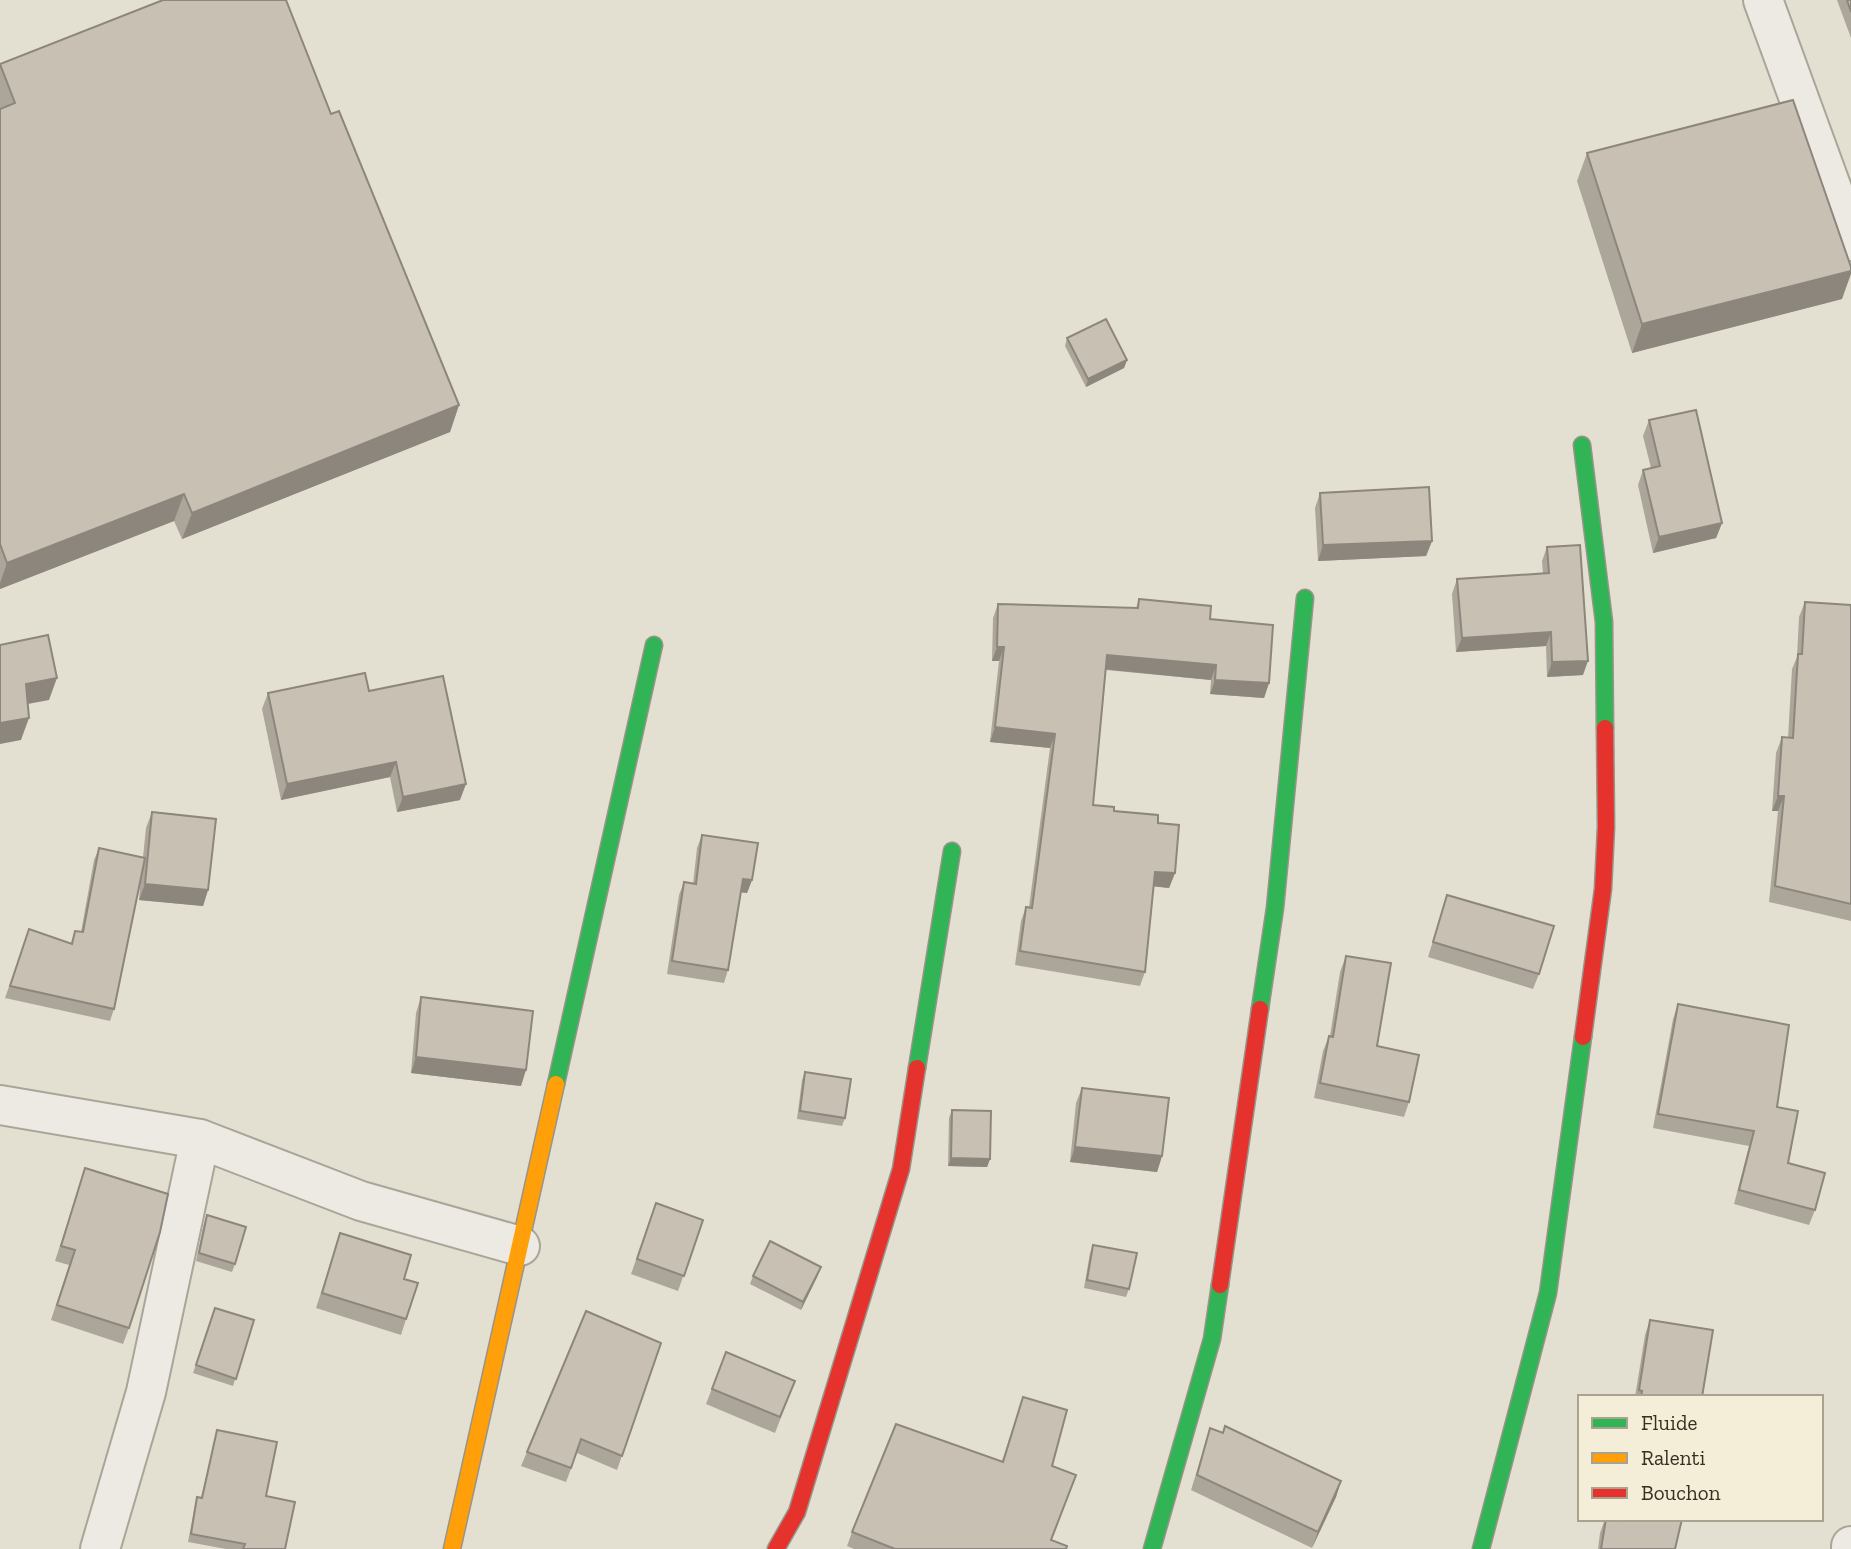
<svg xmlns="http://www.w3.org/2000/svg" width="1851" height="1549" viewBox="0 0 1851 1549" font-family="'Zilla Slab',serif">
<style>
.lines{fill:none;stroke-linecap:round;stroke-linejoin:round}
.street-casing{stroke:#aaa599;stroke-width:42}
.fast-casing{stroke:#999489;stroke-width:19}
.slow-casing{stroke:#999489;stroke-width:19}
.jam-casing{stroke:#999489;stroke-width:19}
.street{stroke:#eceae2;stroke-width:38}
.fast{stroke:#30b455;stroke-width:16}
.slow{stroke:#ff9f0a;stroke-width:16}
.jam{stroke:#e5322d;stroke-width:16}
.wall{fill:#aca599}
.shaded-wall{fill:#8c867d}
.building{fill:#c8c0b2;stroke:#8c867d;stroke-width:2}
</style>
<rect width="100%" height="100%" fill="#e4e0d1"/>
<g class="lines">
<defs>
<g id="street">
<path d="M1763,0L1851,241"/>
<path d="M0,1105L200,1139L361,1201L520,1246"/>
<path d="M100,1549L146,1392L200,1139"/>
<path d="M1851,1549V1546"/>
</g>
<g id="fast">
<path d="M1582,445L1604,622L1605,728"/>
<path d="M1260,1009L1275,908L1305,598"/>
<path d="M917,1068L952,851"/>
<path d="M556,1084L654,645"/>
<path d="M1152,1549L1212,1339L1220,1285"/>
<path d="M1481,1549L1548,1293L1583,1037"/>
</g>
<path id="slow" d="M452,1549L556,1084"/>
<g id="jam">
<path d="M1583,1037L1603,889L1606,827L1605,728"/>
<path d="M1220,1285L1260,1009"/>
<path d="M776,1549L797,1512L901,1169L917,1068"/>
</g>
</defs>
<use href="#street" class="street-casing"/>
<use href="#fast" class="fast-casing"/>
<use href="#slow" class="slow-casing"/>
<use href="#jam" class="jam-casing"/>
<use href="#street" class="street"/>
<use href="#fast" class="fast"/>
<use href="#slow" class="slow"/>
<use href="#jam" class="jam"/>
</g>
<g class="wall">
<path d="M1837,0H1851V38Z"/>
<path d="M0,64L331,114L459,405L450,432L182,539L174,521L0,589Z"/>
<path d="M1587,153L1842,299L1632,353L1577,181Z"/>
<path d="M1067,338L1127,360L1124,368L1086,387L1065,346Z"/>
<path d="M1649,420L1722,523L1716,538L1653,553L1638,485L1643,470L1651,468L1643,436Z"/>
<path d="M1320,493L1432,541L1426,556L1318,561L1315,508Z"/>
<path d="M1547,547L1583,675L1547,677L1546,646L1456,652L1452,594L1457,579L1543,574L1542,561Z"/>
<path d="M1139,599L1210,619L1269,683L1264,698L1210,694L1211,680L1106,670L1093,805L1158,823L1175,873L1169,888L1153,886L1145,972L1140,986L1015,965L1021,921L1026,907H1029L1050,748L990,742L999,661H992L993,618L998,604L1136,608Z"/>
<path d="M1805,602L1851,605V921L1769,902L1778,811H1772L1776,753L1782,737L1788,738L1792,669L1797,657L1799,617Z"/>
<path d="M369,691L460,800L397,812L390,777L281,800L262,709L268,693Z"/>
<path d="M152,812L208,890L203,906L139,900L141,876L114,1009L110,1021L5,998L29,929L71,943L75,931L81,932L94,860L99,848L143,857L146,828Z"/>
<path d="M702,835L752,880L747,893L741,892L728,970L724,983L667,974L679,895L684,882L693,884L697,848Z"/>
<path d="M1447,895L1539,974L1533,989L1428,957Z"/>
<path d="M1346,956L1377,1046L1409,1102L1404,1117L1314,1098L1323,1051L1329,1036H1330L1340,972Z"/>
<path d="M421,997L521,1086L411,1073L416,1013Z"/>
<path d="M1678,1004L1777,1107L1788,1163L1815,1210L1809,1225L1734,1204L1749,1146L1653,1128L1673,1019Z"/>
<path d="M805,1072L845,1118L842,1126L797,1119L802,1080Z"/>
<path d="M1082,1088L1162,1156L1157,1172L1070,1162L1076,1103Z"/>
<path d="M952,1110L990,1159L987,1167L948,1166L949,1118Z"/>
<path d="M85,1168L129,1328L123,1344L51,1320L69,1265L55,1261Z"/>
<path d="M656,1203L703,1220L678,1291L631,1274Z"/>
<path d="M207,1215L235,1264L232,1272L196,1261L204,1223Z"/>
<path d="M340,1233L404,1279L406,1319L401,1335L316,1308Z"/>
<path d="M1093,1245L1129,1289L1126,1297L1084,1288L1090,1253Z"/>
<path d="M818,1275L801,1310L750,1284L753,1276Z"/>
<path d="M215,1308L254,1320L233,1386L193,1373Z"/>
<path d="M1650,1320L1702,1397H1635L1645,1335Z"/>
<path d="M661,1343L617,1470L577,1453L566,1482L521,1466L527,1452Z"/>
<path d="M726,1352L795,1381L775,1433L706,1404Z"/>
<path d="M1023,1397L1052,1466L1051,1540L1066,1549H854L847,1546L852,1532L1002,1461Z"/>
<path d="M1210,1428L1341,1481L1336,1497L1312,1548L1191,1490Z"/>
<path d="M217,1430L266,1496L285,1549H226L188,1542L195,1505L197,1497L201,1498L215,1438Z"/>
<path d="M1605,1519L1618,1521V1519H1682L1675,1549H1598L1600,1533Z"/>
</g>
<g class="shaded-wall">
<path d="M1851,271V274L1842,299L1632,353L1642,324Z"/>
<path d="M1127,360L1124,368L1086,387L1088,379Z"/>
<path d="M459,405L450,432L182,539L192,513Z"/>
<path d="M184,494L174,521L0,589V583L7,563Z"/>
<path d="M1722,523L1716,538L1653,553L1659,537Z"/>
<path d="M1432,541L1426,556L1318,561L1323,545Z"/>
<path d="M1551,632L1546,646L1456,652L1462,638Z"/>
<path d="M997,647H1004L999,661H992Z"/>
<path d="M1107,655L1216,665L1211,680L1102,669Z"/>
<path d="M1588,661L1583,675L1547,677L1552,662Z"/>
<path d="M57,678L49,700L17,706L26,684Z"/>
<path d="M1215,680L1269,683L1264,698L1210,694Z"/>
<path d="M29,718L21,740L0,744V723Z"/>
<path d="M995,727L1055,734L1050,748L990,742Z"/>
<path d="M396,762L390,777L281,800L287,784Z"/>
<path d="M466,784L460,800L397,812L403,797Z"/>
<path d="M1778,796H1784L1778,811H1772Z"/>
<path d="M1155,872L1175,873L1169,888L1150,886Z"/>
<path d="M743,879L752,880L747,893L738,892Z"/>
<path d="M145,884L208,890L203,906L139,900Z"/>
<path d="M416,1057L526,1070L521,1086L411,1073Z"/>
<path d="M1075,1147L1162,1156L1157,1172L1070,1162Z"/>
<path d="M951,1158L990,1159L987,1167L948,1166Z"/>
<path d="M821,1267L818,1275L801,1310L803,1302Z"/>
<path d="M1341,1481L1336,1497L1312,1548L1318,1532Z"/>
</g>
<g class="building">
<path d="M163,0H286L331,114L339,111L459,405L192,513L184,494L7,563L0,544V109L15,103L0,64Z"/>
<path d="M1847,0H1851V12Z"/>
<path d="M1793,100L1851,267V271L1642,324L1587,153Z"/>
<path d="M1106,319L1127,360L1088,379L1067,338Z"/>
<path d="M1696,410L1722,523L1659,537L1643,470L1660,466L1649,420Z"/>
<path d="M1429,487L1432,541L1323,545L1320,493Z"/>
<path d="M1580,545L1588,661L1552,662L1551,632L1462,638L1457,579L1549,573L1547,547Z"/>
<path d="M1139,599L1211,606L1210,619L1273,625L1269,683L1215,680L1216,665L1107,655L1093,805L1114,807V811L1158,815V823L1179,825L1175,873L1155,872L1145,972L1020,951L1026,907L1032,908L1055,734L995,727L1004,647H997L998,604L1138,608Z"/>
<path d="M1805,602L1851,605V904L1775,886L1784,796H1778L1782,737L1793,738L1798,654H1802Z"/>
<path d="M48,635L57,678L26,684L29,718L0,723V645Z"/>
<path d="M365,673L369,691L443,676L466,784L403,797L396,762L287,784L268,693Z"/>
<path d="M152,812L216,819L208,890L145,884Z"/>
<path d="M702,835L758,843L752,880L743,879L728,970L672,961L684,882L696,884Z"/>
<path d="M99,848L145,858L114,1009L10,986L29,929L72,944L75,931L83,932Z"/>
<path d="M1447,895L1554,926L1539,974L1433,942Z"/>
<path d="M1346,956L1391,963L1377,1046L1419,1055L1409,1102L1320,1083L1329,1036L1333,1037Z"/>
<path d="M421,997L533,1011L526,1070L416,1057Z"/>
<path d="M1678,1004L1789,1025L1777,1107L1798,1111L1788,1163L1825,1173L1815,1210L1739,1190L1754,1131L1658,1114Z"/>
<path d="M805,1072L851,1079L845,1118L800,1111Z"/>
<path d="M1082,1088L1169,1098L1162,1156L1075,1147Z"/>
<path d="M952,1110L991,1111L990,1159L951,1158Z"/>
<path d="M85,1168L168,1194L160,1232L129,1328L57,1305L75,1250L61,1246Z"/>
<path d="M656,1203L703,1220L684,1276L637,1259Z"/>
<path d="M207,1215L246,1227L235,1264L199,1253Z"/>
<path d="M340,1233L411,1255L404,1279L418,1283L406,1319L322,1293Z"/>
<path d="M770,1241L821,1267L803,1302L753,1276Z"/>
<path d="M1093,1245L1137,1253L1129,1289L1087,1280Z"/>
<path d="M215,1308L254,1320L236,1379L196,1365Z"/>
<path d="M586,1311L661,1343L622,1456L581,1439L571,1468L527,1452Z"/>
<path d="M1650,1320L1713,1330L1702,1397H1641L1642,1391L1639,1390Z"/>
<path d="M726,1352L795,1381L780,1417L712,1389Z"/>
<path d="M1023,1397L1067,1410L1052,1466L1076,1475L1051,1540L1067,1546L1066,1549H895L852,1532L896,1424L1003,1462Z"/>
<path d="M1225,1426L1341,1481L1318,1532L1197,1475L1210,1428L1223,1433Z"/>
<path d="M217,1430L277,1442L266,1496L295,1502L285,1549H243L245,1544L191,1534L197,1497L202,1498Z"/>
<path d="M1606,1519L1621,1521V1519H1682L1675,1549H1601Z"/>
</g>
<rect x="1578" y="1395" width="245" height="126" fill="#f4eed8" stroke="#a9a28f" stroke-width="2"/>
<rect x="1592" y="1418" width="35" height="10" fill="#30b455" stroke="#a9a28f" stroke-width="2"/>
<text x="1641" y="1430" font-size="21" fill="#392f21">Fluide</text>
<rect x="1592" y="1453" width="35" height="10" fill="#ff9f0a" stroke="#a9a28f" stroke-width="2"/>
<text x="1641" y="1465" font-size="21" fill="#392f21">Ralenti</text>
<rect x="1592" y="1488" width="35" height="10" fill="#e5322d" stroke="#a9a28f" stroke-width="2"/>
<text x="1641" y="1500" font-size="21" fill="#392f21">Bouchon</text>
</svg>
